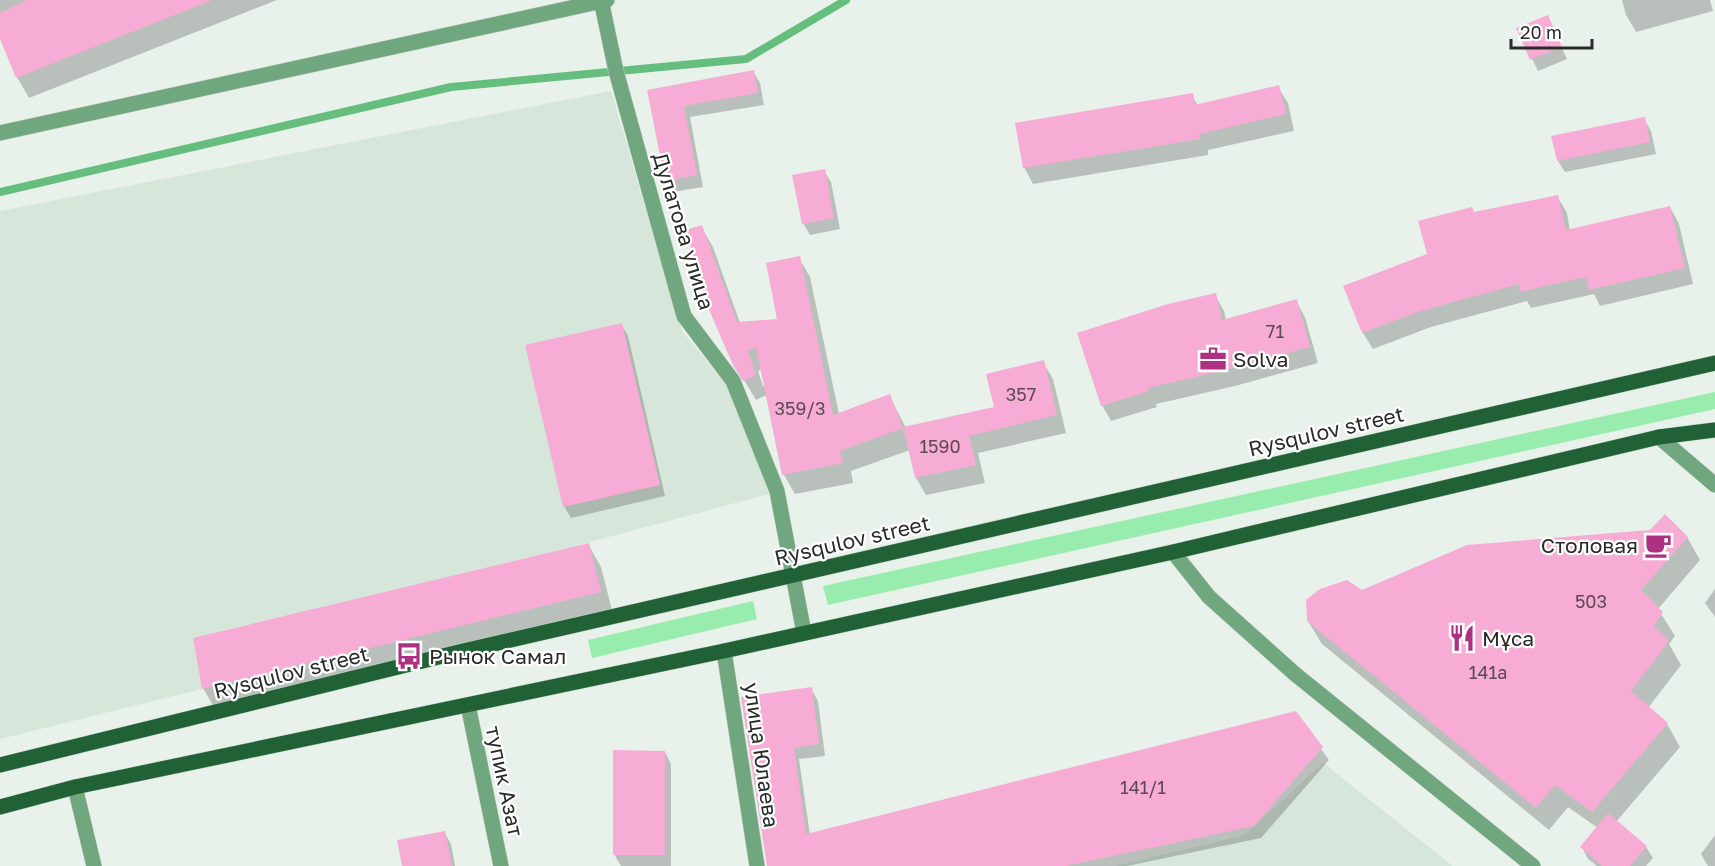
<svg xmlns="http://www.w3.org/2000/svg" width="1715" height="866" viewBox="0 0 1715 866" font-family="'Golos Text',sans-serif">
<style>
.built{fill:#d7e6da}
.green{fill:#98ecad}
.shadow{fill:#0003;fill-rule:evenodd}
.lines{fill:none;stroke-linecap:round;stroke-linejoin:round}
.stream{stroke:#65be7e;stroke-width:8}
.building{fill:#f6acd5}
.minor-casing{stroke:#c5cdc7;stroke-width:16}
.major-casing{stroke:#c5cdc7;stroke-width:16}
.minor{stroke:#71a77e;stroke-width:15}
.major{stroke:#216136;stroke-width:15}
.labels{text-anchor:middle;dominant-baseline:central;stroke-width:4.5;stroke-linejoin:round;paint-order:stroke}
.number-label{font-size:18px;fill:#5c4b53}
.street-label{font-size:21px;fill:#282b28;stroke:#fff}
.poi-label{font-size:21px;fill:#282b28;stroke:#fff;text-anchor:start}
</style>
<rect width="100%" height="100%" fill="#e8f1ea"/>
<g class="built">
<path d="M611,91L682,331L748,412L769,494L482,571L193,638L202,689L0,739V211Z"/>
<path d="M1323,763L1453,866H1115L1245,835Z"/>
</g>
<g class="green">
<path d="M1715,392V409L828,605L823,586Z"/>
<path d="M753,601L757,619L592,658L588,640Z"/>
</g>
<g class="shadow">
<path d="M0,0H277L29,98L17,77L0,35Z"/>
<path d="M1622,0H1710L1713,11L1636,32L1626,15Z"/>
<path d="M1547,17L1567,59L1538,71L1518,29Z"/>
<path d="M753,71L760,83L764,105L690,117L703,187L673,192L666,181L649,91Z"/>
<path d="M1278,87L1288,103L1294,131L1208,150V155L1033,184L1024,167L1192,95L1198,106Z"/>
<path d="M1644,119L1651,131L1656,154L1565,172L1558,161Z"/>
<path d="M824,171L831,182L840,229L810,235L803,223Z"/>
<path d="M1557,196L1567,213L1570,231L1670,207L1679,224L1693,284L1600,306L1594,294L1531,308L1527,301L1431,327L1373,349L1363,333L1345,286L1429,255L1474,214Z"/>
<path d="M701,227L713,247L740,323L779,320L799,258L810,277L839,414L889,395L906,428L996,408L1043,362L1053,379L1066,433L978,453L985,483L926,495L916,478L910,450L851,471L853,483L795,494L784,475L767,395L756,400L735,365ZM762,369L765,386H763L758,371Z"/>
<path d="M1215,295L1224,311L1226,320L1296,301L1305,317L1318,363L1235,386L1156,404L1157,407L1111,421L1102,405Z"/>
<path d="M621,324L628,336L665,496L571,518L564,506Z"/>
<path d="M1687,537L1700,560L1658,609L1675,636L1669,644L1681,665L1648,708L1667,724L1680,747L1616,822L1646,847L1653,858L1646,866H1597L1588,859L1582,847L1598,828L1568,807L1549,830L1322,644L1308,621L1362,592Z"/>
<path d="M588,544L601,567L613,614L216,711L203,688Z"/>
<path d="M1715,589V617L1705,603Z"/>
<path d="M811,689L818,701L825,756L799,759L810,835L1295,713L1329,760L1261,838L1127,866H768L743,698Z"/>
<path d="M665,752L671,764V866H621L614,854Z"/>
<path d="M444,832L451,844L455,866H403Z"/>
<path d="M1715,835V866H1708L1701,854Z"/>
</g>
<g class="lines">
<path class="stream" d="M0,192L451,87L746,59L846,0"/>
</g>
<g class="building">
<path d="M27,0H210V1L16,78L0,39V13Z"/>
<path d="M1548,15L1562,47L1530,60L1516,28Z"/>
<path d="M754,70L758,93L684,106L697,175L665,181L647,90Z"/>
<path d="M1279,85L1286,114L1199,134L1200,139L1023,168L1015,123L1193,93L1195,105Z"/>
<path d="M1645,117L1650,142L1557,161L1551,136Z"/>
<path d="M825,169L834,218L802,224L792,175Z"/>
<path d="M1558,195L1566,230L1670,206L1685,268L1589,290L1586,277L1520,292L1519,284L1421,311L1362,333L1343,286L1427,254L1418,221L1472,207L1474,212Z"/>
<path d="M702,225L737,322L777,319L766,263L800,256L833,415L890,394L903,428L840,451L843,463L782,475L756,347L748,351L756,375L743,381L733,365L707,305L686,230Z"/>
<path d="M1216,293L1222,320L1297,299L1310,347L1225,370L1148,388L1149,391L1101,406L1077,333L1168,304Z"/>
<path d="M622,323L660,485L563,507L525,345Z"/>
<path d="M1044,360L1057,415L969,436L976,465L915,478L903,427L994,407L986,374Z"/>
<path d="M1665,514L1688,537L1641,590L1663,612L1654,626L1669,641L1631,691L1668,723L1592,812L1555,785L1536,808L1307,621L1306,600L1320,589L1347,580L1362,590L1467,545L1650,530Z"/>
<path d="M589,543L601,592L202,689L193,638Z"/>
<path d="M812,687L819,744L794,748L806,834L1296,711L1323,747L1254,826L1066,866H767L741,697Z"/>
<path d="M613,750L665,751V855H613Z"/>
<path d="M1608,813L1647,846L1630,866H1602L1580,847Z"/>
<path d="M445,831L452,866H402L397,840Z"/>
</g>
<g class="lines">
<defs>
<g id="minor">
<path d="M601,0L616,71L684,316L733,381L777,491L804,633"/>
<path d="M0,133L607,0"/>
<path d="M1659,437L1715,485"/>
<path d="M1173,552L1209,597L1295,674L1533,866"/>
<path d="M724,651L757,866"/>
<path d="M468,705L501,866"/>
<path d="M75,787L94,866"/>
</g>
<g id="major">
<path d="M0,765L463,651L1715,363"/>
<path d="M0,807L75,787L724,651L1173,552L1659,437L1715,430"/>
</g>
</defs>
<use href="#minor" class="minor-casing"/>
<use href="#major" class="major-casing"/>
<use href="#minor" class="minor"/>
<use href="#major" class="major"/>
</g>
<defs>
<symbol id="office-bare" viewBox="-9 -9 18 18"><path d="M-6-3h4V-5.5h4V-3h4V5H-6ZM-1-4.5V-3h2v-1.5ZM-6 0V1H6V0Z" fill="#ad3182" stroke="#fff" stroke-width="2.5" paint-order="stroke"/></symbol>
<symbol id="cafe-bare" viewBox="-9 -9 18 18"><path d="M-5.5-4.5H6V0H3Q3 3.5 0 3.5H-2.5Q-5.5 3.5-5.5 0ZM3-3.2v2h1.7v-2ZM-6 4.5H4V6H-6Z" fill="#ad3182" stroke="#fff" stroke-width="2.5" paint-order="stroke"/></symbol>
<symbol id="restaurant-bare" viewBox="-9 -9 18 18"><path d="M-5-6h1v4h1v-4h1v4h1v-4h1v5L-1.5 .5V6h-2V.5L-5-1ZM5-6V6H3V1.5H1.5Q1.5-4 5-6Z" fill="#ad3182" stroke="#fff" stroke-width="2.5" paint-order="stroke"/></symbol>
<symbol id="bus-bare" viewBox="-9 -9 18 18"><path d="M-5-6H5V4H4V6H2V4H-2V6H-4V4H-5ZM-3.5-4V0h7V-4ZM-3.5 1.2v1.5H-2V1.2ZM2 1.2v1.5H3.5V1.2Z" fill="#ad3182" stroke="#fff" stroke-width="2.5" paint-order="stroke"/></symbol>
</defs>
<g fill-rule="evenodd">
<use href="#office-bare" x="1194" y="340" width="38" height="38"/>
<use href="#cafe-bare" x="1639" y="526" width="38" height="38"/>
<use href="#restaurant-bare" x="1443" y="619" width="38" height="38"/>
<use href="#bus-bare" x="390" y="637" width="38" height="38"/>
</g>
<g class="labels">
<g class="number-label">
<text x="1275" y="331">71</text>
<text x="1021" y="394">357</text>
<text x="800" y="408">359/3</text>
<text x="940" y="446">1590</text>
<text x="1591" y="601">503</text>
<text x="1488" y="672">141а</text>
<text x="1143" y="787">141/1</text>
</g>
<g class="street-label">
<text transform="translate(684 231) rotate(73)">Дулатова улица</text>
<text transform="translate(1326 431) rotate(-13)">Rysqulov street</text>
<text transform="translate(852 540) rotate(-13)">Rysqulov street</text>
<text transform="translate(291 672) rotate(-14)">Rysqulov street</text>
<text transform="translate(762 755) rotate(82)">улица Юлаева</text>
<text transform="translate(505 781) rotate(78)">тупик Азат</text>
</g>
<g class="poi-label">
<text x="1233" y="359">Solva</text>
<text x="1638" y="545" text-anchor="end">Столовая</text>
<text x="1482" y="638">Мұса</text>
<text x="429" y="656">Рынок Самал</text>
</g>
</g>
<path d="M1511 39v9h81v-9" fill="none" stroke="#282b28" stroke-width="3"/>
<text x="1520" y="39" font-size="18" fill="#282b28" stroke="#ffffff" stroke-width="4.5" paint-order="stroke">20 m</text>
</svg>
